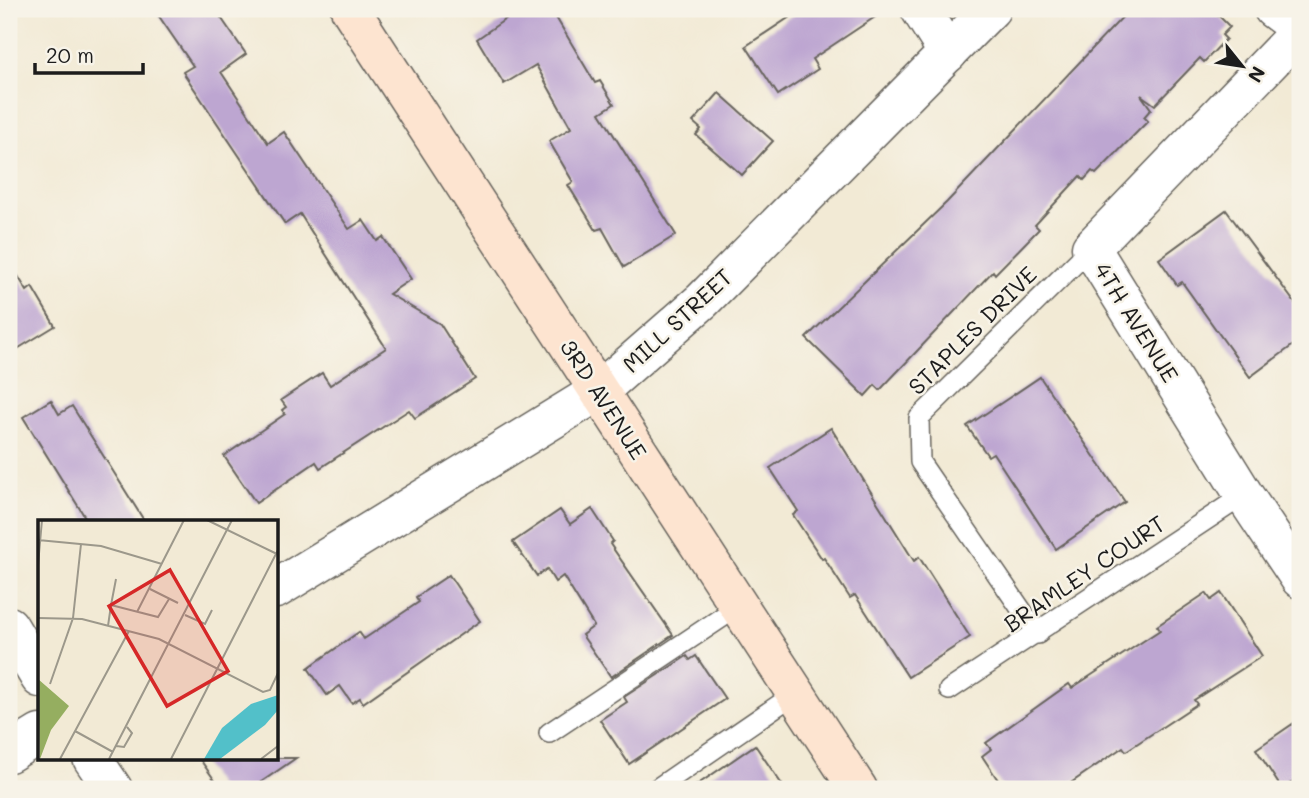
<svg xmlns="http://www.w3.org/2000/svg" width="1309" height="798" viewBox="0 0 1309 798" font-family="Mali,sans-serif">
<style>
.building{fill:#bda6d1}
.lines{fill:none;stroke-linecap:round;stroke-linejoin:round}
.lane-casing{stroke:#67645d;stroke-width:22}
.street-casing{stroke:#67645d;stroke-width:41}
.secondary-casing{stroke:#67645d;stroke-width:41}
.lane{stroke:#fff;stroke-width:19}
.street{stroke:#fff;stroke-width:38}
.secondary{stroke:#fde4d0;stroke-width:38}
.labels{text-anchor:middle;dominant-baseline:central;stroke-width:5;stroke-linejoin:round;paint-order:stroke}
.street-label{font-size:23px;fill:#1c1c1c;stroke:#f7f3e8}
.inset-road{fill:none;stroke:#9c988b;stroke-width:2}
.view{fill:#d62828;fill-opacity:0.15;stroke:#d62828;stroke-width:3.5}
.inset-edge{fill:none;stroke:#1c1c1c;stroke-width:3.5}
</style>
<rect width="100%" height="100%" fill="#f7f3e8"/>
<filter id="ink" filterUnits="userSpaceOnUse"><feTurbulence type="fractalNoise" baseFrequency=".0143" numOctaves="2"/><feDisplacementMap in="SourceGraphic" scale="14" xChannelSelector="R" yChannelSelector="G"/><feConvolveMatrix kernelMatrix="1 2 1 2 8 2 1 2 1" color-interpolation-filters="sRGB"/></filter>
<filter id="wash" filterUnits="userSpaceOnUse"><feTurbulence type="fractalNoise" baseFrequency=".00686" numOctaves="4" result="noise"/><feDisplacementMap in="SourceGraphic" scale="28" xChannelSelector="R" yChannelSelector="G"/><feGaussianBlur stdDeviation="1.57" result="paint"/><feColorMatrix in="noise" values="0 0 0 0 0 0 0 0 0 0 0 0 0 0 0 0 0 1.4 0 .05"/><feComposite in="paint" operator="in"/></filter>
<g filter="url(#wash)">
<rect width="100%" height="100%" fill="#f2ead5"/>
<g id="blocks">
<g class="building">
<path d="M154,9H215L246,54L221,72L268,143L284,132L349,229L363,220L377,241L383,237L411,279L389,294L440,324L475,379L415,418L409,410L320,468L316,462L256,503L224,456L285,414L282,410L286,407L281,400L322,373L330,385L386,348L300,214L285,224L183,72L193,66Z"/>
<path d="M520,9H551L595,83L600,81L614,104L600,113L676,235L624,267L602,228L596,230L568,185L573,182L549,141L571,128L536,65L504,84L477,39Z"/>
<path d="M802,9H887L812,59L818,69L778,95L746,46Z"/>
<path d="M1130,9H1212L1230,27L1222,35L1226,39L1204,62L1200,58L1155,105L1141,95L1151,109L1144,117L1148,121L1096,174L1092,171L1084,180L1080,176L1035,225L1039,229L995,274L993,271L880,390L875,385L865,396L806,338L947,202Z"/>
<path d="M719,93L773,141L742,175L696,135L701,129L693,122Z"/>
<path d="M1226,210L1300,310V340L1250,377L1182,282L1177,285L1159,259Z"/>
<path d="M9,261L27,291L32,287L55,326L9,354Z"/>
<path d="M1040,377L1125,502L1056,549L993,453L988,456L967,426Z"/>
<path d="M51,400L59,414L72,406L145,522H88L23,417Z"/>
<path d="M831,428L914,561L919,557L970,637L908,677L855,595L850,598L824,558L822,559L793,515L798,511L770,468Z"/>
<path d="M592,509L613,541L610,544L673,635L611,677L582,635L594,626L563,576L555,582L547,569L537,576L513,542L560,510L570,524Z"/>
<path d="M449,575L480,621L363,703L360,698L352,703L340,686L327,695L308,668L359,632L364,639L419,602L416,597Z"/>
<path d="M1206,593L1211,600L1221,593L1262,656L1194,700L1197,704L1126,751L1123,747L1062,789H1004L982,756L991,749L986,743L1069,684L1072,688L1160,630L1157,626Z"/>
<path d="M687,656L690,660L696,656L725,699L629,764L600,720L627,702L624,697Z"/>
<path d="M1300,719V777L1282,789L1256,749Z"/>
<path d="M755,745L785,789H691Z"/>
<path d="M199,758H296L251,789H221Z"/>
</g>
</g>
</g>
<g filter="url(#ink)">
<use href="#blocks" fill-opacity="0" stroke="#67645d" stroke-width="2"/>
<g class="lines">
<defs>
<g id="lane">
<path d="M1038,634L920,462L919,418L1091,248"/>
<path d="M949,690L1244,495"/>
<path d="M549,733L739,606"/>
<path d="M656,789L796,693"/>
</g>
<g id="street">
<path d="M920,9L948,53"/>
<path d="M1273,9L1300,29"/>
<path d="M1300,31L1091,248L1244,495L1300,579"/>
<path d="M276,589L599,391L702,301L991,9"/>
<path d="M9,626L40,678"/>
<path d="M9,753L40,734"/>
<path d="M92,758L113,789"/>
</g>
<path id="secondary" d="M350,9L858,789"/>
</defs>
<use href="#lane" class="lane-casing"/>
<use href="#street" class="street-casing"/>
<use href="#secondary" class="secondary-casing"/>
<use href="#lane" class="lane"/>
<use href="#street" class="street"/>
<use href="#secondary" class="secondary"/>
</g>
</g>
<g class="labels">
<g class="street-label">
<text transform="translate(677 320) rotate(-43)">MILL STREET</text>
<text transform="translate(1137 322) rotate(58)">4TH AVENUE</text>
<text transform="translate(972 330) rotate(-45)">STAPLES DRIVE</text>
<text transform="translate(604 399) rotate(57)">3RD AVENUE</text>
<text transform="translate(1084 573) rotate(-34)">BRAMLEY COURT</text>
</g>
</g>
<g transform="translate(38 520)">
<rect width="240" height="240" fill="#f2ead5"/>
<path d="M0,159L31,186L13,210L2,239Z" fill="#95ae60"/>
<path d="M240,175V190L227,205L182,239H166L184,208L213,184Z" fill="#52c0c9"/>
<path class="inset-road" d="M169,0L239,34M0,20L63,26L124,44M0,45L4,0M112,69L140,83M73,85L78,59M99,92L146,0M147,95L167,104L174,90M0,98L44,99L121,119L225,172L232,170L240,153M70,106L73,85L120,97L131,79M12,164L35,98L43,24M37,211L75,232M78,226L86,227L94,213L89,207M22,239L91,111M71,239L194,0M133,239L240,30M223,239L240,226"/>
<path class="view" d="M132,50L190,151L129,186L71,86Z"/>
<rect width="240" height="240" class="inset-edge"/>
</g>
<rect width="1309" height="798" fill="none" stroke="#f7f3e8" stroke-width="35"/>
<g transform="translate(1242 66) rotate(120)" stroke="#f7f3e8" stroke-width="5" paint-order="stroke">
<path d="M0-5L12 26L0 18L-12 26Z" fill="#1c1c1c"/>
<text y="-10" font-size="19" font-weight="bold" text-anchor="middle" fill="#1c1c1c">N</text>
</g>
<path d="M35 63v10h108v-10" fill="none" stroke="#1c1c1c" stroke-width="3.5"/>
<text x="46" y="63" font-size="21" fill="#1c1c1c" stroke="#f7f3e8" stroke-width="5" paint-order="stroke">20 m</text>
</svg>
